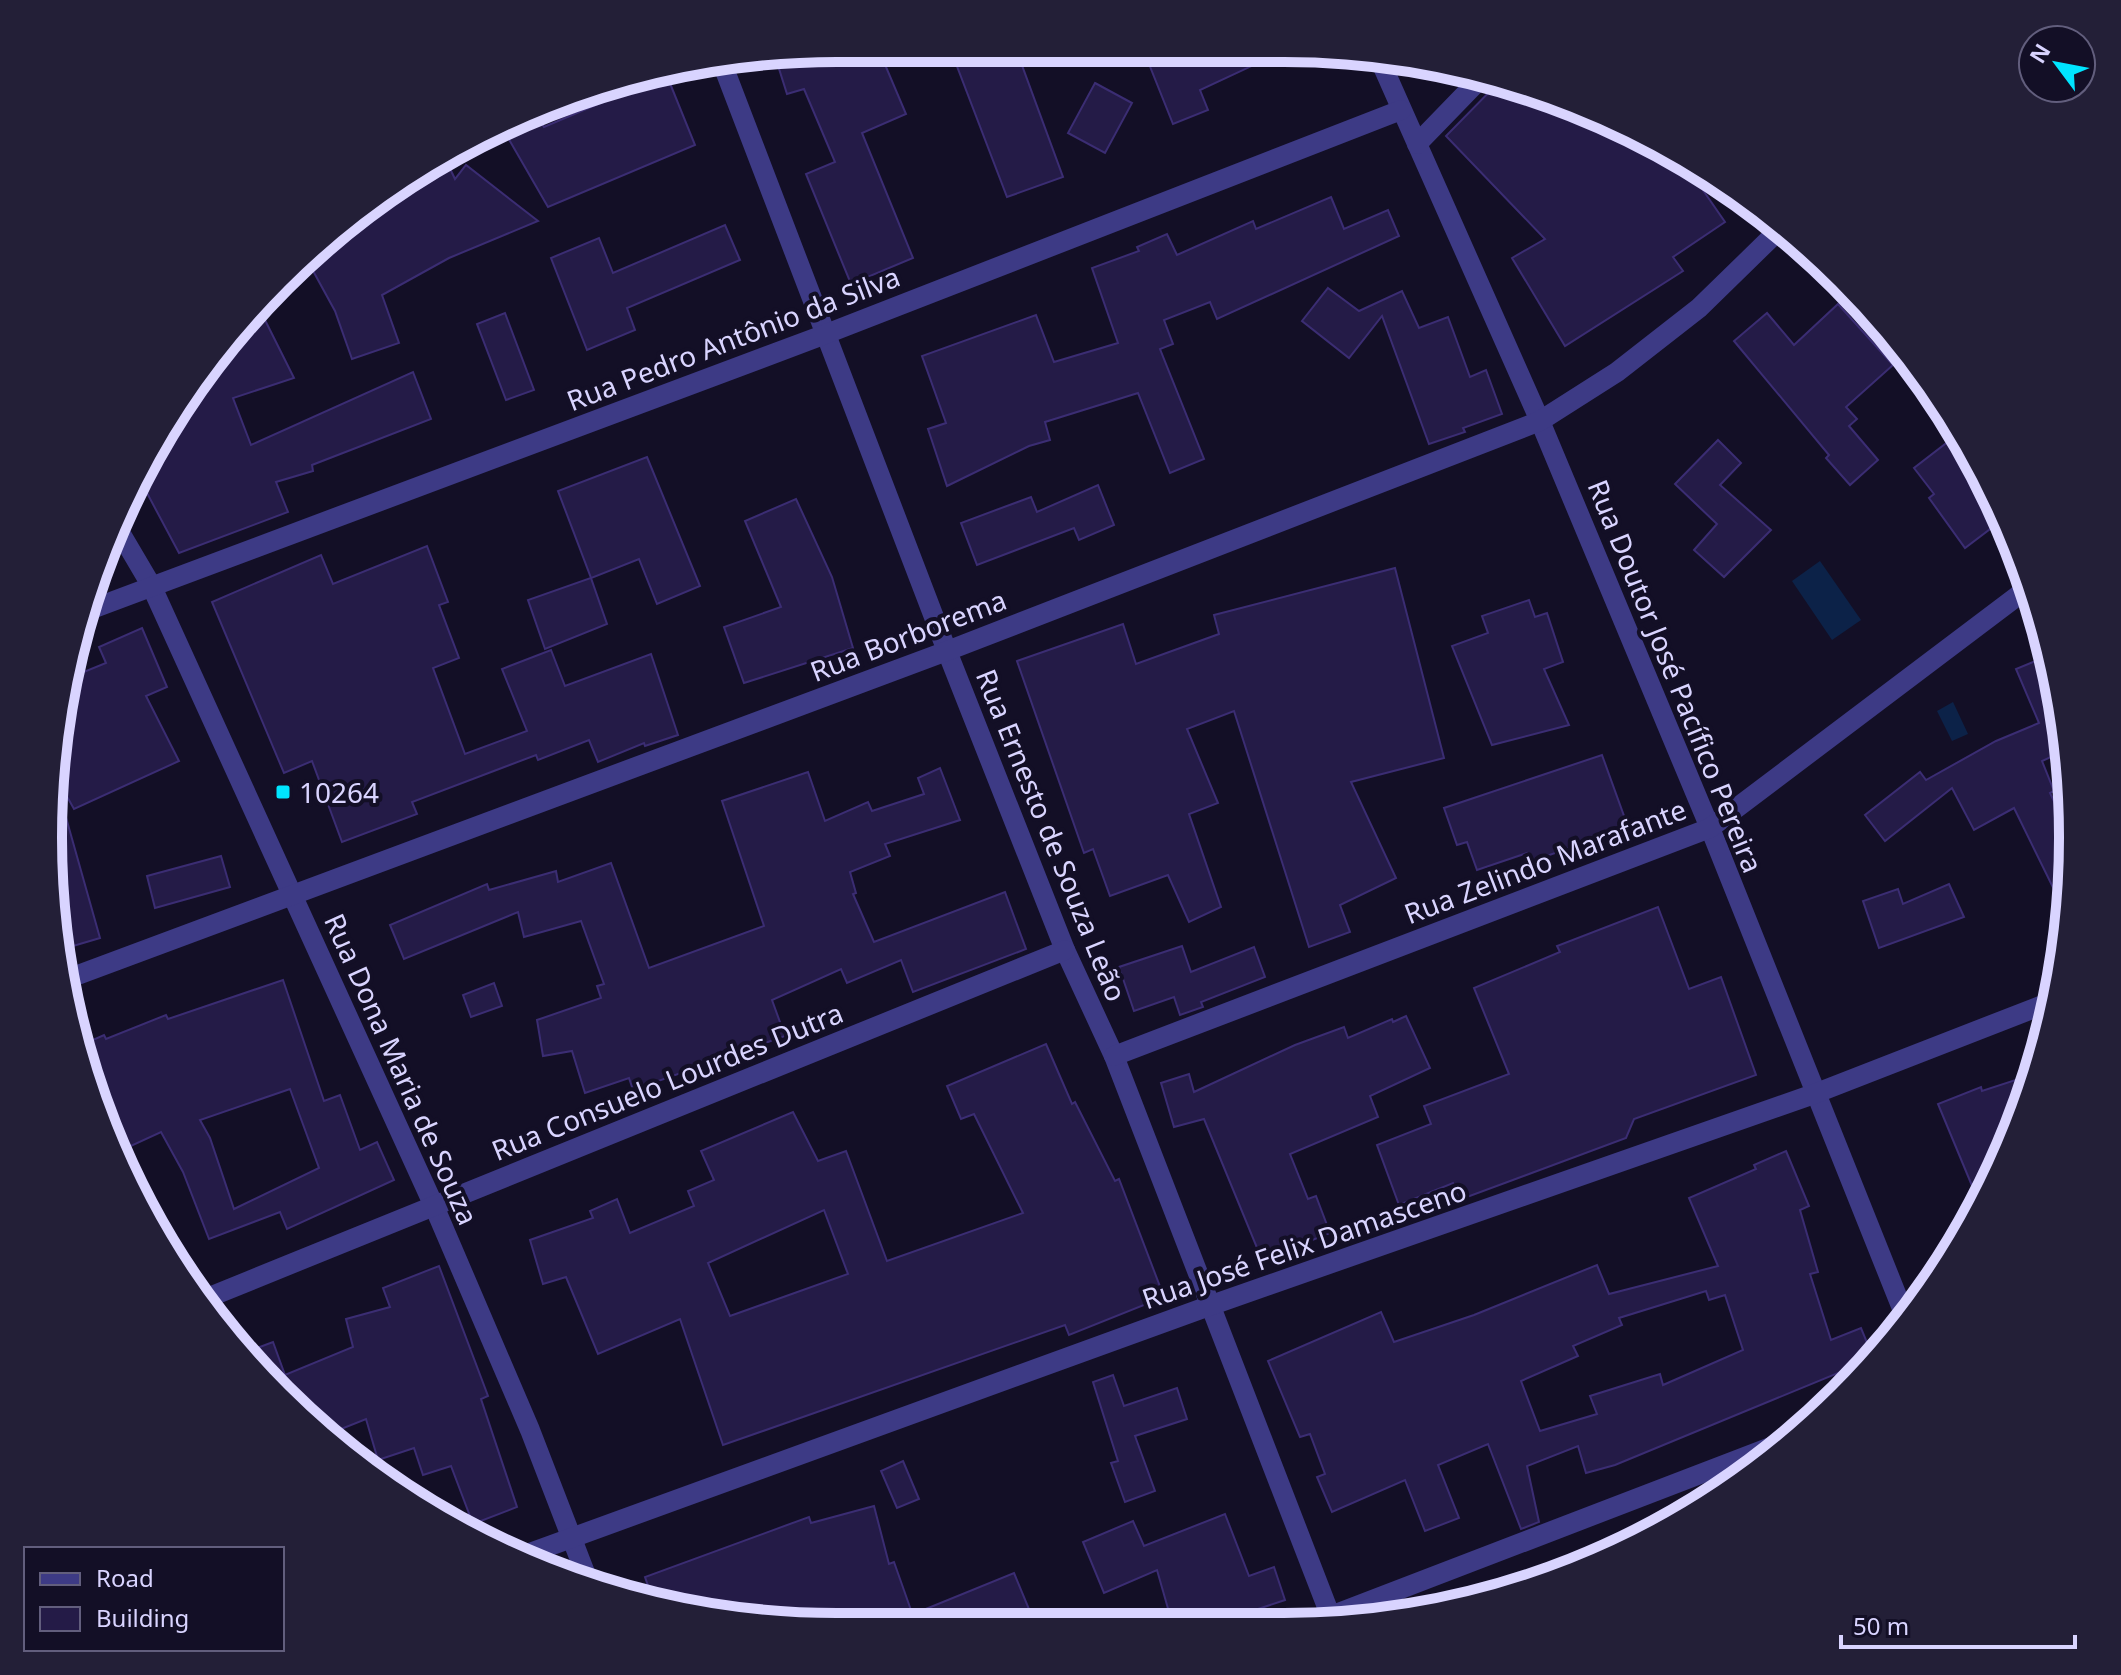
<svg xmlns="http://www.w3.org/2000/svg" width="2121" height="1675" viewBox="0 0 2121 1675" font-family="'Noto Sans',sans-serif">
<style>
.water{fill:#0c2248}
.building{fill:#241b47;stroke:#3b2d73;stroke-width:2;fill-rule:evenodd}
.lines{fill:none;stroke-linecap:round;stroke-linejoin:round}
.minor{stroke:#3d3a85;stroke-width:20}
.poi-dot{fill:#00e5ff;stroke:#130f26;stroke-width:3}
.labels{text-anchor:middle;dominant-baseline:central;stroke-width:8;stroke-linejoin:round;paint-order:stroke}
.street-label{font-size:28px;fill:#d9d4ff;stroke:#130f26}
.poi-label{font-size:28px;fill:#d9d4ff;stroke:#130f26;text-anchor:start}
.rim{fill:none;stroke:#d9d4ff;stroke-width:10}
</style>
<rect width="100%" height="100%" fill="#130f26"/>
<g class="water">
<path d="M1820,561L1861,620L1832,640L1792,581Z"/>
<path d="M1953,702L1968,734L1952,741L1937,711Z"/>
</g>
<g class="building">
<path d="M838,48H878L906,114L862,133L913,258L851,284L806,174L835,162L804,89L787,94L775,56Z"/>
<path d="M950,48L1016,49L1063,177L1007,197Z"/>
<path d="M1143,49H1199L1286,50L1200,90L1208,110L1173,124Z"/>
<path d="M665,71L695,145L548,207L503,129L537,115L544,127L605,101L604,87L634,75Z"/>
<path d="M1499,82L1538,90L1678,154L1725,222L1673,257L1683,271L1565,346L1512,258L1545,239L1446,136Z"/>
<path d="M1095,83L1132,103L1105,153L1068,133Z"/>
<path d="M443,154L455,179L466,165L538,221L449,258L382,295L399,343L352,359L335,311L306,258Z"/>
<path d="M1331,197L1344,229L1388,210L1399,236L1217,319L1210,302L1164,320L1173,344L1160,349L1204,459L1170,473L1138,393L1045,422L1050,440L1029,446L947,486L928,429L946,423L922,356L1036,315L1054,362L1118,343L1092,268L1139,251L1137,247L1167,234L1177,255L1253,221L1256,229Z"/>
<path d="M725,225L740,260L627,308L635,330L587,350L551,258L599,238L613,273Z"/>
<path d="M1328,288L1359,311L1402,291L1419,328L1448,317L1470,377L1486,370L1502,414L1463,428L1465,432L1429,444L1382,316L1349,358L1302,321Z"/>
<path d="M1838,304L1893,365L1846,407L1857,419L1849,426L1878,460L1850,485L1826,458L1829,455L1734,341L1767,313L1794,345Z"/>
<path d="M258,306L294,378L233,398L251,445L413,372L431,419L312,465L313,471L276,482L288,512L179,553L139,478L154,442Z"/>
<path d="M505,313L534,390L506,400L477,324Z"/>
<path d="M1718,440L1741,463L1720,485L1771,530L1724,577L1694,550L1717,524L1675,484Z"/>
<path d="M1949,441L2002,520L1965,548L1929,498L1934,494L1914,468Z"/>
<path d="M647,457L700,586L657,604L639,559L591,578L607,624L545,649L528,600L591,578L558,491Z"/>
<path d="M1098,485L1114,525L1079,540L1074,528L977,565L961,523L1031,497L1037,512Z"/>
<path d="M796,499L832,577L853,648L744,683L724,627L781,607L745,521Z"/>
<path d="M427,546L448,602L439,605L459,658L433,668L465,754L527,731L502,669L551,650L565,686L651,654L678,735L645,746L644,743L598,762L589,740L538,760L536,755L412,802L417,814L342,842L312,761L284,773L212,602L321,555L333,584Z"/>
<path d="M1395,568L1444,758L1351,782L1396,878L1340,905L1350,932L1309,947L1234,711L1187,729L1218,803L1189,814L1221,907L1189,922L1168,875L1110,896L1093,849L1084,853L1017,661L1123,624L1136,664L1219,634L1214,615Z"/>
<path d="M1529,600L1535,617L1547,613L1563,662L1544,669L1569,725L1492,745L1452,646L1488,633L1482,616Z"/>
<path d="M142,628L167,687L146,696L179,761L74,809L56,777L69,678L106,663L99,647Z"/>
<path d="M2048,656L2066,735L2068,777L2063,778L2053,756L2042,761L2054,791L2050,793L2070,835L2071,890L2067,916L2014,808L1974,830L1952,788L1885,841L1865,815L1920,772L1926,780L1996,741L2039,723L2016,669Z"/>
<path d="M1602,755L1628,827L1530,862L1527,853L1477,870L1467,842L1457,845L1444,808Z"/>
<path d="M940,768L960,820L885,844L890,856L850,872L856,893L853,894L874,942L1005,892L1026,949L913,992L901,960L847,983L841,969L772,1000L785,1036L633,1090L629,1078L585,1093L572,1051L543,1056L537,1020L601,998L597,986L604,984L581,921L524,937L518,912L404,959L390,925L487,884L489,890L556,871L558,882L611,863L649,968L764,926L722,801L808,772L825,821L868,802L872,811L924,794L918,778Z"/>
<path d="M56,782L100,938L63,949L48,837Z"/>
<path d="M221,856L230,887L155,908L147,876Z"/>
<path d="M1949,884L1964,917L1879,948L1863,901L1898,889L1903,904Z"/>
<path d="M1658,907L1689,989L1721,977L1756,1075L1634,1119L1626,1138L1459,1200L1453,1183L1399,1205L1377,1145L1431,1124L1424,1106L1509,1074L1474,988L1560,952L1557,946Z"/>
<path d="M1182,946L1191,972L1254,947L1265,977L1201,1002L1203,1007L1180,1015L1174,997L1134,1011L1119,967Z"/>
<path d="M283,980L324,1101L340,1095L360,1150L377,1142L394,1180L287,1229L280,1212L209,1239L183,1172L161,1132L120,1151L77,1047L104,1035L106,1039L166,1015L168,1019ZM290,1089L319,1168L234,1209L210,1138L200,1120Z"/>
<path d="M494,983L502,1006L471,1017L463,995Z"/>
<path d="M1406,1016L1430,1068L1370,1096L1378,1117L1290,1154L1308,1199L1316,1196L1330,1233L1262,1260L1204,1119L1174,1127L1161,1083L1189,1074L1194,1092L1295,1045L1344,1027L1348,1038L1392,1019L1393,1022Z"/>
<path d="M1046,1044L1072,1104L1075,1102L1115,1181L1119,1179L1164,1297L1069,1335L1065,1325L723,1445L680,1319L598,1354L566,1277L543,1284L530,1240L593,1218L590,1211L617,1199L630,1233L694,1206L688,1191L714,1180L701,1151L793,1112L818,1161L846,1151L887,1261L1023,1213L974,1114L961,1119L947,1086ZM824,1210L848,1274L730,1316L708,1263Z"/>
<path d="M2034,1074L1991,1187L1980,1205L1938,1104L1981,1087L1982,1091Z"/>
<path d="M1786,1151L1809,1206L1800,1210L1818,1272L1810,1274L1831,1340L1861,1328L1873,1357L1854,1378L1850,1368L1615,1465L1586,1473L1578,1446L1527,1466L1539,1522L1521,1529L1488,1444L1438,1465L1459,1518L1425,1531L1405,1480L1332,1512L1317,1477L1325,1474L1310,1434L1300,1437L1268,1361L1381,1312L1394,1342L1474,1315L1597,1265L1609,1294L1718,1266L1689,1198L1756,1169L1754,1165ZM1706,1291L1709,1300L1725,1295L1743,1350L1663,1385L1660,1374L1590,1396L1597,1414L1540,1431L1521,1381L1578,1356L1573,1346L1622,1325L1619,1318Z"/>
<path d="M439,1266L488,1396L481,1399L517,1507L473,1524L451,1466L423,1475L414,1448L378,1460L366,1419L326,1435L241,1354L273,1342L285,1375L353,1347L346,1319L390,1307L383,1288Z"/>
<path d="M1113,1375L1124,1406L1177,1388L1187,1419L1135,1436L1155,1491L1125,1502L1111,1463L1118,1461L1093,1382Z"/>
<path d="M903,1461L919,1499L897,1508L881,1471Z"/>
<path d="M874,1506L889,1564L894,1562L912,1613L856,1627H837L684,1612L654,1603L645,1577L809,1517L811,1523Z"/>
<path d="M1225,1514L1249,1576L1274,1567L1285,1600L1207,1626H1173L1157,1570L1104,1593L1083,1542L1133,1521L1144,1546Z"/>
<path d="M1014,1573L1036,1626L884,1627V1626Z"/>
</g>
<g class="lines">
<g class="minor">
<path d="M1379,58L1540,421L1710,828L1907,1321"/>
<path d="M722,63L947,651L1065,950L1114,1056L1334,1625"/>
<path d="M1417,144L1480,79"/>
<path d="M118,529L151,585L434,1206L530,1430L589,1583"/>
<path d="M84,612L826,334L1401,110"/>
<path d="M67,979L947,651L1540,421L1617,372L1699,308L1781,228"/>
<path d="M1114,1056L1710,828L2032,585"/>
<path d="M202,1300L1065,950"/>
<path d="M519,1557L1209,1306L1814,1094L2053,1001"/>
<path d="M1307,1625L1794,1438"/>
</g>
</g>
<rect class="poi-dot" x="275" y="784" width="16" height="16" rx="4"/>
<g class="labels">
<g class="street-label">
<text transform="translate(733 338) rotate(-21)">Rua Pedro Antônio da Silva</text>
<text transform="translate(908 635) rotate(-21)">Rua Borborema</text>
<text transform="translate(1676 676) rotate(68)">Rua Doutor José Pacífico Pereira</text>
<text transform="translate(1052 835) rotate(68)">Rua Ernesto de Souza Leão</text>
<text transform="translate(1545 861) rotate(-21)">Rua Zelindo Marafante</text>
<text transform="translate(402 1069) rotate(66)">Rua Dona Maria de Souza</text>
<text transform="translate(667 1081) rotate(-22)">Rua Consuelo Lourdes Dutra</text>
<text transform="translate(1304 1244) rotate(-19)">Rua José Felix Damasceno</text>
</g>
<g class="poi-label">
<text x="299" y="792">10264</text>
</g>
</g>
<path d="M0 0H2121V1675H0ZM837 62H1284A775 775 0 0 1 2059 837V838A775 775 0 0 1 1284 1613H837A775 775 0 0 1 62 838V837A775 775 0 0 1 837 62Z" fill="#231f37" fill-rule="evenodd"/>
<path class="rim" d="M837 62H1284A775 775 0 0 1 2059 837V838A775 775 0 0 1 1284 1613H837A775 775 0 0 1 62 838V837A775 775 0 0 1 837 62Z"/>
<rect x="24" y="1547" width="260" height="104" fill="#130f26" stroke="#625e7d" stroke-width="2"/>
<rect x="40" y="1573" width="40" height="12" fill="#3d3a85" stroke="#625e7d" stroke-width="2"/>
<text x="96" y="1587" font-size="24" fill="#d9d4ff">Road</text>
<rect x="40" y="1607" width="40" height="24" fill="#241b47" stroke="#625e7d" stroke-width="2"/>
<text x="96" y="1627" font-size="24" fill="#d9d4ff">Building</text>
<g transform="translate(2057 64) rotate(302)"><circle r="38" fill="#130f26" stroke="#625e7d" stroke-width="2"/>
<path d="M0-6L14 30L0 20L-14 30Z" fill="#00e5ff"/>
<text y="-12" font-size="22" font-weight="bold" text-anchor="middle" fill="#d9d4ff">N</text>
</g>
<path d="M1841 1635v12h234v-12" fill="none" stroke="#d9d4ff" stroke-width="4"/>
<text x="1853" y="1635" font-size="24" fill="#d9d4ff" stroke="#130f26" stroke-width="6" paint-order="stroke">50 m</text>
</svg>
